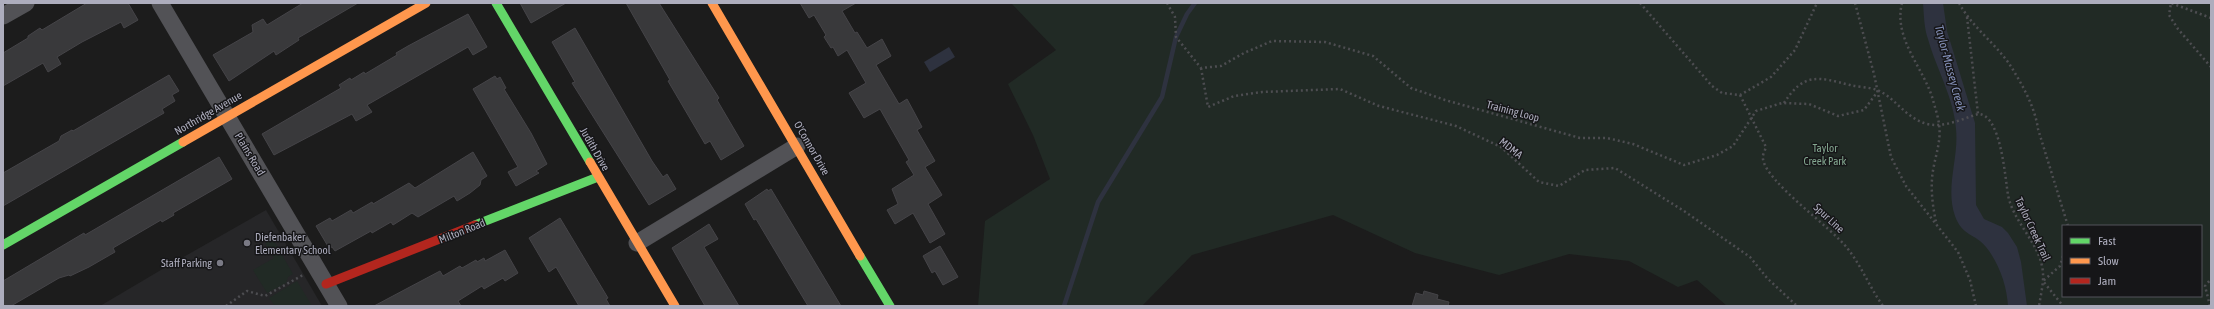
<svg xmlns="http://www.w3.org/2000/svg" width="2214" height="309" viewBox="0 0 2214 309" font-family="'Asap Condensed',sans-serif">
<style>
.built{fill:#262628}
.green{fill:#212a25;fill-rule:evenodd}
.water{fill:#2e323f}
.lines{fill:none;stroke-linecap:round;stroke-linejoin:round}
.stream{stroke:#2e323f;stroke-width:4.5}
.building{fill:#39393b;stroke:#454448}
.path{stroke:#4d4d51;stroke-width:2.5;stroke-dasharray:2 3;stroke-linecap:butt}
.street{stroke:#525256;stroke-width:17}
.fast{stroke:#63d668;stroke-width:9}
.slow{stroke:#ff974d;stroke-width:9}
.jam{stroke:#b3261e;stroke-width:9}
.poi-dot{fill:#7a7a85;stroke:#161618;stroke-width:1.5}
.labels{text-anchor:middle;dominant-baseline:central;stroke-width:3;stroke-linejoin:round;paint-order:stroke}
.street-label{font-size:11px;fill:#adadbd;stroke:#161618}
.park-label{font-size:11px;fill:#84a891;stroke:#161618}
.poi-label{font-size:11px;fill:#adadbd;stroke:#161618;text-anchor:start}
.water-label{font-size:12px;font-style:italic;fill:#8490b8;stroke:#161618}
</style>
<rect width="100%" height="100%" fill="#1c1c1c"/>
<path class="built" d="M266,210L322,306H100L166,267Z"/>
<g class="green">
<path d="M1011,3H2211V306H1727L1697,280L1678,287L1629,261L1569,254L1499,275L1415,253L1333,215L1192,255L1142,306H978L985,221L1050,179L1033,135L1008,84L1056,50ZM2063,226H2201V296H2063Z"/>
<path d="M273,239L293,274L288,277L286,283L267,293L253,270L274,258L265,243Z"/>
<path d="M297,281L312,306H275L269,298Z"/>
</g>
<g class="water">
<path d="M1923,3H1943L1947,31L1975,123L1976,205L1984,219L2002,227L2008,233L2017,247L2021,262L2027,306H2008C2007,286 1999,263 1986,247C1976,234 1962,236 1955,216C1945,187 1959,158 1956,129C1954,98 1936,68 1928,39C1924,28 1924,15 1923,3Z"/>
<path d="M949,47L955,57L930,72L924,62Z"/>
</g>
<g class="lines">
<path class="stream" d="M1064,306L1098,202L1162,97L1176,37L1187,14L1195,3"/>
</g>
<g class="building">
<path d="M87,3H128L138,20L124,28L121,22L82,42L57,57L61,64L48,72L43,63L3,86V53L28,38V36L40,28L42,30Z"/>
<path d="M303,3H358L298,38L299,40L276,55L274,51L229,81L213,55L253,32L252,25L263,19L267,25Z"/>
<path d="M520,3H566L531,23Z"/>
<path d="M626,3H659L712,87L719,98L717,100L744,146L721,160L710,141L705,144L668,81L670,80Z"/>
<path d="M800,3H856L842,11L855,33L857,32L867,48L882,39L891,56L876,65L899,104L907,99L914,112L922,127L917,130L935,161L925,167L942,195L928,204L945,234L930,243L913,213L895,224L887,210L898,204L892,189L914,175L906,162L909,160L880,109L864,118L849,93L866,83L847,50L838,56L833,47L831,48L824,37L826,35L814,15L809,18Z"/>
<path d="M468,14L487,47L473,55L468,47L367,105L372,112L356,121L352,114L274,155L262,134L341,88L339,85L350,78L351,80L364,72L365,74L397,55L396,53L408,46Z"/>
<path d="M575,28L652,161L663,177L667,174L676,189L649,205L572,83L575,82L552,42Z"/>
<path d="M169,75L179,91L172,95L175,101L162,109L164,113L3,206V173L59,141L61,136L72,130L73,131Z"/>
<path d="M495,76L497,79L500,77L506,88L504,89L531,133L547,164L536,171L539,173L516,186L508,172L518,167L473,89Z"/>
<path d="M473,152L487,176L481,180L480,185L470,193L457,201L454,196L418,217L412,213L393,225L391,222L372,233L371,231L335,251L332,247L329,248L316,226L330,218L332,221L351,210L353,213L372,202L373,204L409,183L415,188Z"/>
<path d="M219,157L232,179L173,213L174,215L162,222L161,220L113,248L115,252L89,267L70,276L69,275L59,278L11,306H3V281L84,233L85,235Z"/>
<path d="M767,189L768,191L771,189L841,306H808L756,219L754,220L745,204Z"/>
<path d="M560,218L608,298L606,299L610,306H579L556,267L549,272L529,238Z"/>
<path d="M709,224L718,239L704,247L739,306H705L672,248Z"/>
<path d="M940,246L958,277L943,285L935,271L932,273L923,256Z"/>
<path d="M505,250L518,273L505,281L503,278L484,289L482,286L458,301L461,306H374L440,271L443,276L460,266L462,268L476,260L477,262L484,258L485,261Z"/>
<path d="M1424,291L1438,295L1437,299L1449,302L1448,306H1412L1416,293L1423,295Z"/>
</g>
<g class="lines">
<g class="path">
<path d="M1167,3L1175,17L1176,37L1201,68L1221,66L1244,53L1272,41L1325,42L1373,56L1411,88L1445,100L1580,138H1607L1633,144L1684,165L1717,155L1733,146L1756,111L1782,103L1809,104L1838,116L1864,110L1878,91"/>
<path d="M1640,3L1712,86L1722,93L1740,95L1771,77L1795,50L1817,3"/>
<path d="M1855,3L1874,74L1891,157L1906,186L1958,252L1970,280L1976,306"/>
<path d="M1902,3C1893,39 1924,68 1933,100C1935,108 1938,116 1939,124C1942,143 1933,161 1932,179C1931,193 1933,208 1936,222"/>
<path d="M1959,3C1972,27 1995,43 2010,65C2022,84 2035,107 2038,129L2068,226"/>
<path d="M1967,17L1978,114"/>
<path d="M2211,18L2171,3L2169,15L2178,29L2211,67"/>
<path d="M1201,68L1208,107L1234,96L1262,92L1340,89L1379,106L1456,126L1501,147L1539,182L1559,186L1585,170L1615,168L1684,211L1750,257L1767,278L1797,306"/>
<path d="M1740,95L1766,147C1765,151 1762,155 1763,159C1766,182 1831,227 1848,249C1862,267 1870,288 1883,306"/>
<path d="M1784,103C1804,72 1818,77 1850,85C1858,87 1869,87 1877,90C1895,97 1905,118 1927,124C1944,128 1962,119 1978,114C2001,114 2005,177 2008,195C2013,221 2037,241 2042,266C2045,279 2041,293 2039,306"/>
<path d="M2063,256L2060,266L2043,281L2063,306"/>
<path d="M226,306L247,291L265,296L303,275"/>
<path d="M2210,306L2205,286L2211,279"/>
</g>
<g class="street">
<path d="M160,3L339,306"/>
<path d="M3,16L26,3"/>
<path d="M637,243L797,146"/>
</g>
<g class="fast">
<path d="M496,3L590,162"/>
<path d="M475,225L598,177"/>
<path d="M3,245L183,142"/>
<path d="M860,256L890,306"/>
</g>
<g class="slow">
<path d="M712,3L860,256"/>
<path d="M183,142L426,3"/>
<path d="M590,162L675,306"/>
</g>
<path class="jam" d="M326,284L475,225"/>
</g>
<g class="poi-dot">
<circle cx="247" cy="243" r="4"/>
<circle cx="220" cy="263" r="4"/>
</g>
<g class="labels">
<g class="street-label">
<text transform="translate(1513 111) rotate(15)">Training Loop</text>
<text transform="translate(208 113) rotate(-30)">Northridge Avenue</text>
<text transform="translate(812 148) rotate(60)">O'Connor Drive</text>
<text transform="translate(1511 148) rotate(38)">MDMA</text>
<text transform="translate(595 149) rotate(60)">Judith Drive</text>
<text transform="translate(250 154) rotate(59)">Plains Road</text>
<text transform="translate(1829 218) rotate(43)">Spur Line</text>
<text transform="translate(2033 229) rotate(65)">Taylor Creek Trail</text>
<text transform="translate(462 231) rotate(-22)">Milton Road</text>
</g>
<g class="park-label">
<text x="1825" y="148">Taylor<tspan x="1825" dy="13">Creek Park</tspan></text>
</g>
<g class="poi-label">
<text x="255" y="237">Diefenbaker<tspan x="255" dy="13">Elementary School</tspan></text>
<text x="212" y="263" text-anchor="end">Staff Parking</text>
</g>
<g class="water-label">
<text transform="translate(1950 68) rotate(75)">Taylor-Massey Creek</text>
</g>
</g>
<rect width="2214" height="309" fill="none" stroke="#adadbd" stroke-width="8"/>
<rect x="2062" y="225" width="140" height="72" fill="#161618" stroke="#52525a"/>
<rect x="2070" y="238" width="20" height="6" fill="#63d668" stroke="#52525a"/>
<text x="2098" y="245" font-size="12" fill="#adadbd">Fast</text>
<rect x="2070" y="258" width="20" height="6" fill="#ff974d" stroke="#52525a"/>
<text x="2098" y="265" font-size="12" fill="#adadbd">Slow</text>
<rect x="2070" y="278" width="20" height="6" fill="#b3261e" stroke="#52525a"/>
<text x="2098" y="285" font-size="12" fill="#adadbd">Jam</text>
</svg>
